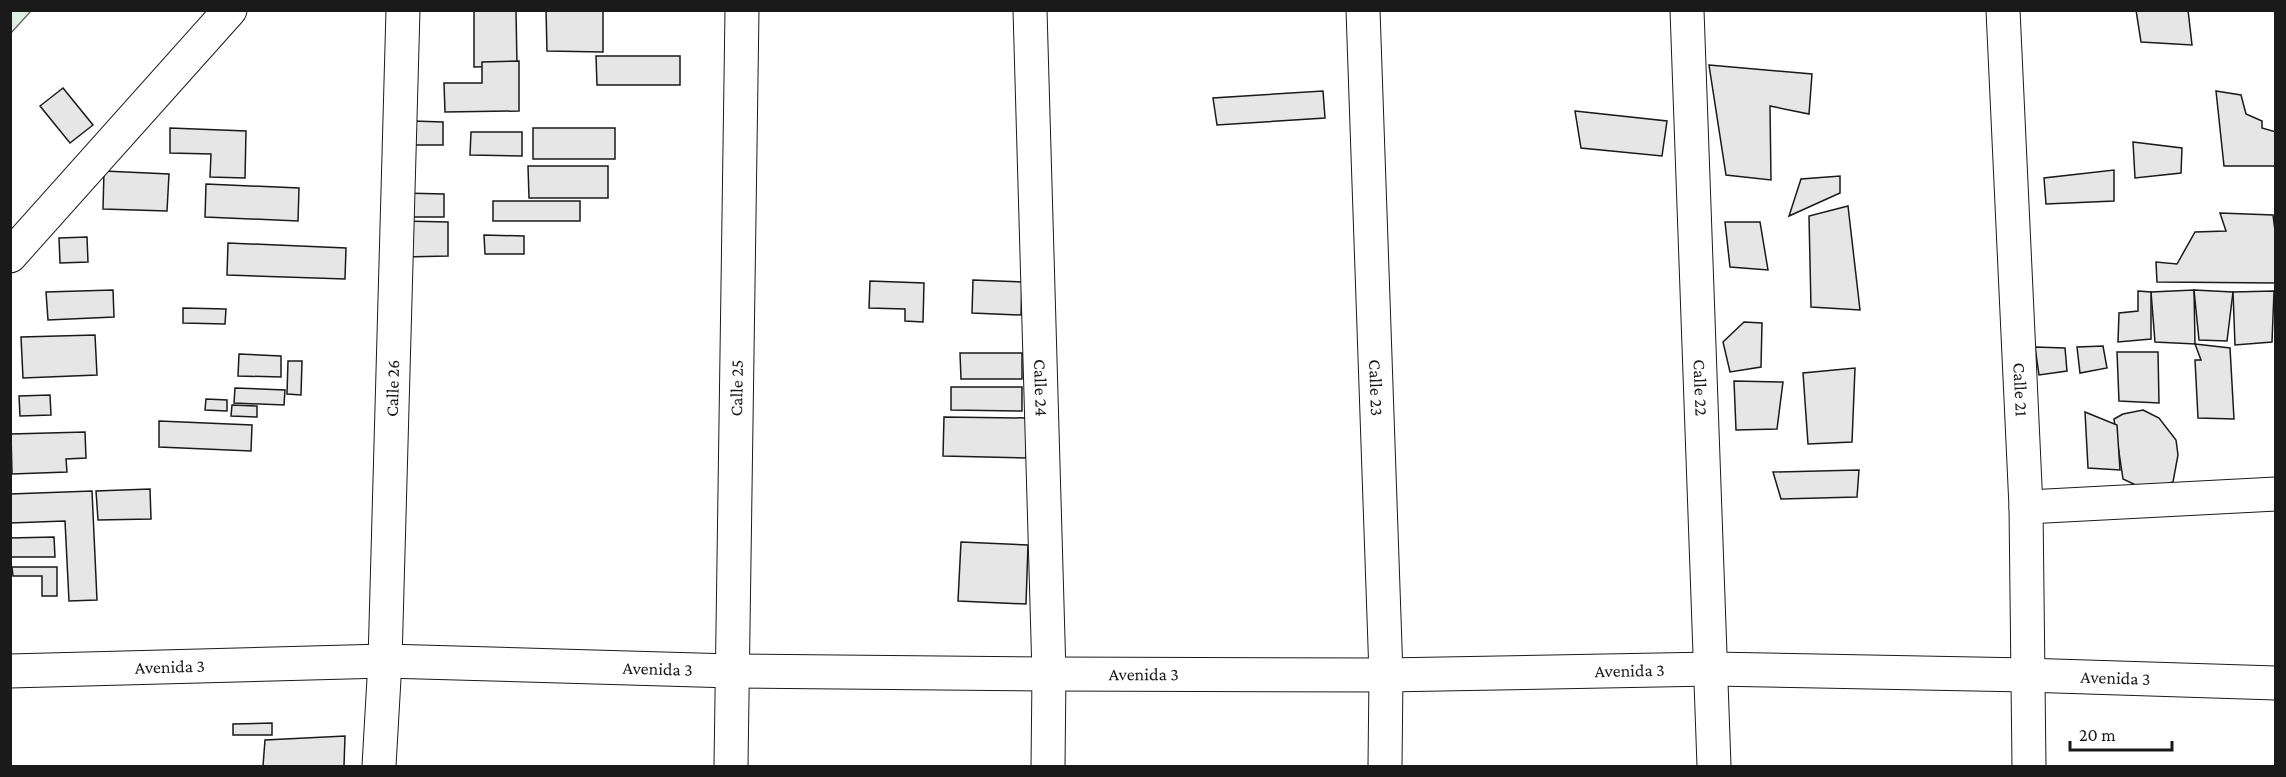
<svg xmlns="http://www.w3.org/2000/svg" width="2286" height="777" viewBox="0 0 2286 777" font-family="'Crimson Pro',serif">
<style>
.green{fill:#e0efe3;stroke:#6a6a6a;stroke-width:1.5}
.building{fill:#e6e6e6;stroke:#1a1a1a;stroke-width:1.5}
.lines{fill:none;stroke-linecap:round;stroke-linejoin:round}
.minor-casing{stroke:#1a1a1a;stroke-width:35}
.minor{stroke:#fff;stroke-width:33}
.labels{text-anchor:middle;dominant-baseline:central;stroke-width:4.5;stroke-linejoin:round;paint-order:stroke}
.street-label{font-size:18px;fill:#1a1a1a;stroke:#fff}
</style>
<rect width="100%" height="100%" fill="#fff"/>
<path class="green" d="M11,10L31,11L11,33L10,11Z"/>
<g class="building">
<path d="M474,10H516L517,66L474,67Z"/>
<path d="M546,10H603V52L547,51Z"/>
<path d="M2136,10H2188L2192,45L2141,42Z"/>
<path d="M596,56H680V85H597Z"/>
<path d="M519,61V111L445,112L444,83H482V62Z"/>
<path d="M1709,65L1812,74L1809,114L1770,106L1771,180L1726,175Z"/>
<path d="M63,88L93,125L70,143L40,106Z"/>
<path d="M1323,91L1325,118L1217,125L1213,98Z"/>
<path d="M2216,91L2241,95L2246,114L2262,121V128L2276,132V166H2224Z"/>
<path d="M1575,111L1667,121L1662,156L1581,148Z"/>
<path d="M413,121L443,122V145H414Z"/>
<path d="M170,128L246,131L245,178L210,177L211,154L170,153Z"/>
<rect x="533" y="128" width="82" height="31"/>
<path d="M471,132H522V156L470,155Z"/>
<path d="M2133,142L2182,148L2181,173L2135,178Z"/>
<path d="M528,166H608V198H529Z"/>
<path d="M2114,170V201L2046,204L2044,178Z"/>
<path d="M104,171L169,174L167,211L103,209Z"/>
<path d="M1840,176V193L1789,216L1801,179Z"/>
<path d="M206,184L299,188L298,221L205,217Z"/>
<path d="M402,193L444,194V217H403Z"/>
<rect x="493" y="201" width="87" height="20"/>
<path d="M1848,206L1860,310L1811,307L1809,216Z"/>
<path d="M2220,213L2273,215L2276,239V283L2157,282L2156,262L2177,264L2195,232L2226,231Z"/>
<path d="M403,221L448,222V256L404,257Z"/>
<path d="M1725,222H1760L1768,270L1730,267Z"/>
<path d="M484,235L524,236V254H485Z"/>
<path d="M87,237L88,262L60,263L59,238Z"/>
<path d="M228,243L346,248L345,279L227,275Z"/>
<path d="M973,280L1022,282L1021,315L972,313Z"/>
<path d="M870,281L924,283L923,322L905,321V309L869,308Z"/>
<path d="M113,290L114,317L48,320L46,292Z"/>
<path d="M2194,290L2195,344L2155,342L2151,292Z"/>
<path d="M2194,290L2233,292L2227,341L2199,340Z"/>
<path d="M2138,291L2151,292V339L2118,342L2119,313L2138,311Z"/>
<path d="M2274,291L2272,342L2235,345L2233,292Z"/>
<path d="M183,308L226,309L225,324L183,323Z"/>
<path d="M1744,322L1762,323L1761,367L1730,372L1723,342Z"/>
<path d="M95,335L97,375L23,378L21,337Z"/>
<path d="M2195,344L2230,348L2234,419L2198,418L2195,360H2201Z"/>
<path d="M2103,346L2107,368L2080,373L2077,347Z"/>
<path d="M2035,347L2065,348L2067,371L2039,375Z"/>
<path d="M2117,352H2158L2159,403L2119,401Z"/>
<path d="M960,353H1022V379H961Z"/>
<path d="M239,354L281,356V377L238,376Z"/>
<path d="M288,361H302L301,395L287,394Z"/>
<path d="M1855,368L1852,442L1808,444L1803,373Z"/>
<path d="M1734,381L1783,382L1777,429L1736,430Z"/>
<path d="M951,387H1022V411L951,410Z"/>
<path d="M235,388L285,390L284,405L234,403Z"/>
<path d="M50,395L51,415L20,416L19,396Z"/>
<path d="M206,399L227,400V411L205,410Z"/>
<path d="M232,405L257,406V417L231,416Z"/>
<path d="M2143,410L2159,418L2176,440L2178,455L2173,482L2144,489L2123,479L2114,419L2123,414Z"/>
<path d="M2085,412L2117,425L2120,470L2088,468Z"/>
<path d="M944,417L1027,418L1026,458L943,456Z"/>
<path d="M159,421L252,425L251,451L159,447Z"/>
<path d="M85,432L86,458L66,459L67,472L12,474L11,434Z"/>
<path d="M1859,470L1857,497L1781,499L1773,472Z"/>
<path d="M150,489L151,519L98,520L96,491Z"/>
<path d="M92,491L97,600L69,601L65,521L10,523V494Z"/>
<path d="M54,537L55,557H10V538Z"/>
<path d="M961,542L1028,545L1026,604L958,601Z"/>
<path d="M12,567H57V596H42V576H13Z"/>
<path d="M272,723V735H233V724Z"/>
<path d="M345,736L344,766H263L265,740Z"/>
</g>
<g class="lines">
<defs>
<g id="minor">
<path id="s1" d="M1030,10L1049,674L1048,766"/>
<path id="s2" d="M1363,10L1386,675L1385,766"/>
<path id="s3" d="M1687,10L1714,766"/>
<path id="s4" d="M2003,10L2026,507L2029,766"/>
<path d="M10,256L230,10"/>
<path d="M2026,507L2276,494"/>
<path id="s5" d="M10,671L385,661L732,671L1049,674L1386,675L1712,669L2027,675L2276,683"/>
<path id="s6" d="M379,766L385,661L403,10"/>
<path id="s7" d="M731,766L742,10"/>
</g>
</defs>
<use href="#minor" class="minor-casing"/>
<use href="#minor" class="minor"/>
</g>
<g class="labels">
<g class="street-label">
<text stroke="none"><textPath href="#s7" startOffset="378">Calle 25</textPath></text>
<text stroke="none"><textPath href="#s1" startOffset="378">Calle 24</textPath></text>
<text stroke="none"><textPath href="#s2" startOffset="378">Calle 23</textPath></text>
<text stroke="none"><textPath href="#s3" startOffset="378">Calle 22</textPath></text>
<text stroke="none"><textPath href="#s4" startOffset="380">Calle 21</textPath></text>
<text stroke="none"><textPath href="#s6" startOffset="378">Calle 26</textPath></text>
<text stroke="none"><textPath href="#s5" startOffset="160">Avenida 3</textPath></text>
<text stroke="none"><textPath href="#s5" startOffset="648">Avenida 3</textPath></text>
<text stroke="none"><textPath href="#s5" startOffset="1620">Avenida 3</textPath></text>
<text stroke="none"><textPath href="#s5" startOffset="1134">Avenida 3</textPath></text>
<text stroke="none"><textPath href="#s5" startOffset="2106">Avenida 3</textPath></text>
</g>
</g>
<rect width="2286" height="777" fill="none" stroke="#1a1a1a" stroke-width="24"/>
<path d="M2070 741v9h102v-9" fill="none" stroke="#1a1a1a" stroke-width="3"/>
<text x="2079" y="741" font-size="18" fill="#1a1a1a" stroke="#ffffff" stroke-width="4.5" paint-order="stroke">20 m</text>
</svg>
